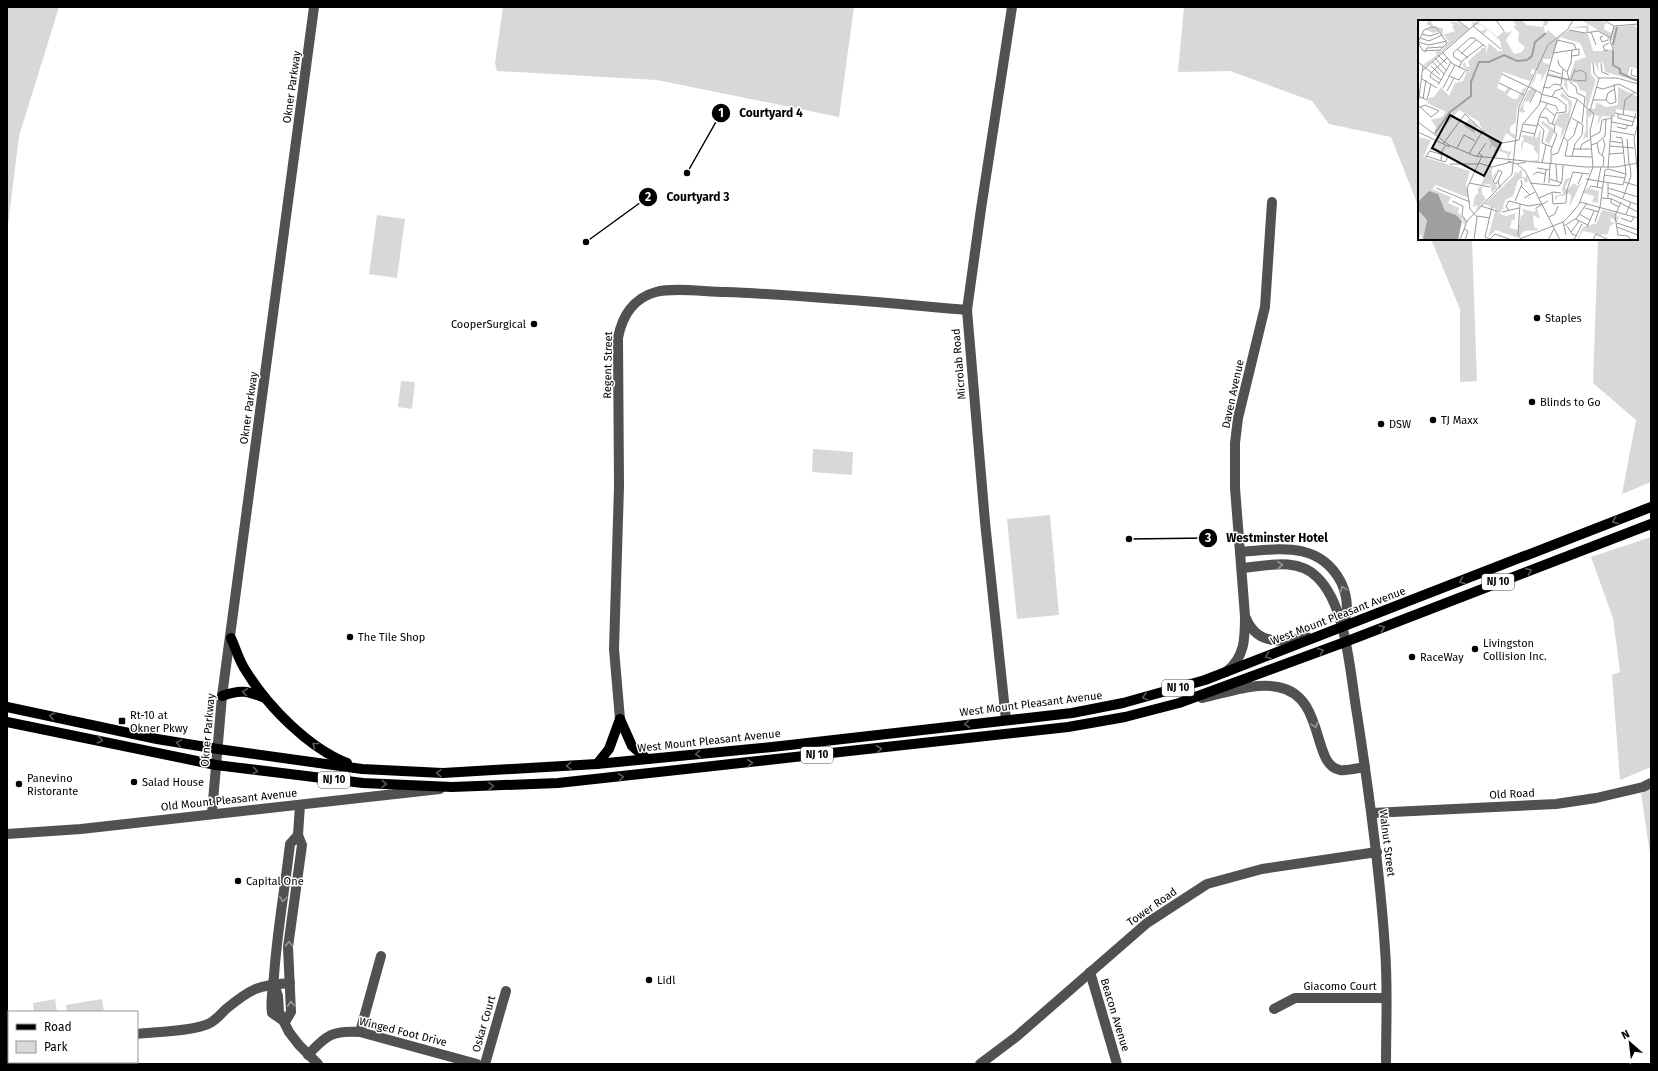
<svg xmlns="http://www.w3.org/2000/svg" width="1658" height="1071" viewBox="0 0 1658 1071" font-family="'Fira Sans',sans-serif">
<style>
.green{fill:#d8d8d8}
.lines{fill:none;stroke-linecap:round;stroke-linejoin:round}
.minor{stroke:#515151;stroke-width:10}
.major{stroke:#000;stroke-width:10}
.oneway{stroke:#595959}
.oneway2{stroke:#979797}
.poi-dot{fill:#000;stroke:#fff;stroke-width:1.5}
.labels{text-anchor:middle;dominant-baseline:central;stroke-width:3;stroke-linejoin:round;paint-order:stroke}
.shield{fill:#fff;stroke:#4c4c4c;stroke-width:1}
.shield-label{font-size:10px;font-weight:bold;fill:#000}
.street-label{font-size:11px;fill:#000;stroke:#fff}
.poi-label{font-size:11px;fill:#000;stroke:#fff;text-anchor:start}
.inset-river{fill:none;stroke:#9f9f9f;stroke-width:2}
.inset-road{fill:none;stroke:#999;stroke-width:1}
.view{fill:#000;fill-opacity:0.15;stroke:#000;stroke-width:2}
.inset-edge{fill:none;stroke:#000;stroke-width:2}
.leader{fill:none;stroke:#000;stroke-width:1.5}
.callout-dot{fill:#000;stroke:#fff;stroke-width:1.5}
.mark-label{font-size:12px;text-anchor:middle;font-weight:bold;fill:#fff}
.callout-label{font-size:12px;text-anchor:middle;font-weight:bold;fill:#000;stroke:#fff;stroke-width:3;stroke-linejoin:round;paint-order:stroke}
</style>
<rect width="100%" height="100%" fill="#fff"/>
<g class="green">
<path d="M7,7H59L19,136L7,233Z"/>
<path d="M503,7H854L839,117L657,80L497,71L495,63Z"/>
<path d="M1184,7H1651V482L1622,494L1636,420L1593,383L1598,239H1637V21H1419V208L1391,137L1329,124L1312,101L1230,71L1178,72Z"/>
<path d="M377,215L405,219L397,278L369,274Z"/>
<path d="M1431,239H1472L1477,381L1460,382V309Z"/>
<path d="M401,381L415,382L412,409L398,407Z"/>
<path d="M813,449L853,452L852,475L812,472Z"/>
<path d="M1050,515L1059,615L1017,619L1007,519Z"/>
<path d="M1651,537V767L1620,780L1612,675L1620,672L1613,618L1591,557Z"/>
<path d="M1651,789V861L1641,793Z"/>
<path d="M55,999L57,1012H34L33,1003Z"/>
<path d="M102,999L104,1012H67L66,1005Z"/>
</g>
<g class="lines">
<g class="minor">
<path d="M1240,552C1280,549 1319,541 1341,582C1348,597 1349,611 1343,626"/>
<path d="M1242,568C1266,566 1297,557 1317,577C1347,606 1350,674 1357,714C1369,792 1380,870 1385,949C1388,987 1386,1026 1386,1064"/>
<path d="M1246,618C1257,646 1283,642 1307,637"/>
<path d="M1226,672C1245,657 1245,639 1245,616L1235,488V443L1238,418L1265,307L1272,202"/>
<path d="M1202,698C1226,693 1254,682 1278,687C1326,696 1311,765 1340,770C1347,771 1358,768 1365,767"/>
<path d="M620,719L614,649L619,487L618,338C622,317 633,298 656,292C674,287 706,292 725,292C806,295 886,303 967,310"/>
<path d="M1006,720L985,522L967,310L981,209L1012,7"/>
<path d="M212,813L222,696L314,7"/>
<path d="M1372,813L1556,804L1596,798L1643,787L1651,783"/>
<path d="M7,834L81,829L440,789"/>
<path d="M1090,972L1117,1064"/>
<path d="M274,984L278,996L279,1012L289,1032L299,1045L318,1064"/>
<path d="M1274,1009L1295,998H1386"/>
<path d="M285,1022L291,1012L288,947L302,845L298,835L300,805"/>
<path d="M285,1022L272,1013C270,1000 273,989 274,976C277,932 285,888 290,844L298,835"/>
<path d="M360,1032L381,956"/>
<path d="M137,1034C154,1032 197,1031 210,1023C216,1020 221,1014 226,1009C250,989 258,985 290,983"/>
<path d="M308,1055C326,1035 333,1030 360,1032L477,1064"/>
<path d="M485,1064L506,991"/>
<path d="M980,1064L1016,1037L1147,923L1207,884L1262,869L1377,852"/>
</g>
<g class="major">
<path d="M231,638C236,649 239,661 246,671C268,707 309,748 347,763"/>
<path d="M222,696C241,689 247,691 265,698"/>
<path d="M7,707L157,739L218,749L362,769L443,773L597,764L772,747L1072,713L1123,703L1205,680L1651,507"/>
<path d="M620,719L632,746L647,759"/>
<path d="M7,722L216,765L363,783L452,787L558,783L1068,727L1125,717L1179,703L1345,642L1651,524"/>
<path d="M597,764L609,749L620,719"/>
</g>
</g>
<defs><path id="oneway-chevron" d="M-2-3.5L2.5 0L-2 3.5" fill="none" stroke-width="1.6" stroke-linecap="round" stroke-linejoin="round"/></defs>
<g class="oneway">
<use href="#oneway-chevron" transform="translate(1615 521) rotate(159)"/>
<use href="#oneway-chevron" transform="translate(1529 571) rotate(-21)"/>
<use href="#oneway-chevron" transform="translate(1462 581) rotate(159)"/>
<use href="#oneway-chevron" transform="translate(1382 628) rotate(-22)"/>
<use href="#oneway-chevron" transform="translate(1321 651) rotate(-20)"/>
<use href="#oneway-chevron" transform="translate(1268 656) rotate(159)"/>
<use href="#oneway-chevron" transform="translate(245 692) rotate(-172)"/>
<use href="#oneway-chevron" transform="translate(1145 697) rotate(165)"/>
<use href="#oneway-chevron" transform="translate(52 716) rotate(-168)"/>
<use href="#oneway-chevron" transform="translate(967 724) rotate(174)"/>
<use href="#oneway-chevron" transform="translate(100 740) rotate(12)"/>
<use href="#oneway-chevron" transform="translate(179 743) rotate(-170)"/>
<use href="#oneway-chevron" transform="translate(315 745) rotate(-142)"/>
<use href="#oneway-chevron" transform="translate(879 749) rotate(-6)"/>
<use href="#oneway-chevron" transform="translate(698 754) rotate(174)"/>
<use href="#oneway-chevron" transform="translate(750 763) rotate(-6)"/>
<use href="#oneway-chevron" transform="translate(569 766) rotate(176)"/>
<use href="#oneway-chevron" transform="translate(255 771) rotate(8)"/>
<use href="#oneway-chevron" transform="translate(439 773) rotate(-179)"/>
<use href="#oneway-chevron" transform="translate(621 777) rotate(-6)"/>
<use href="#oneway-chevron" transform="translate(384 784) rotate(3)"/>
<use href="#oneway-chevron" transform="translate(491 786) rotate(-2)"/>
</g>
<g class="oneway2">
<use href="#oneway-chevron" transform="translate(1280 565) rotate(-3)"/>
<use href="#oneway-chevron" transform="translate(1343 589) rotate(-110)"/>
<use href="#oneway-chevron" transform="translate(1315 725) rotate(74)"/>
<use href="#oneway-chevron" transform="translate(283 899) rotate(97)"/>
<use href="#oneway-chevron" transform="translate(289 944) rotate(-88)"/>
<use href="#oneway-chevron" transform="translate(291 1004) rotate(-94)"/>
</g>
<g class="poi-dot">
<circle cx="1537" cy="318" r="4"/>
<circle cx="534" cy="324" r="4"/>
<circle cx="1532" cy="402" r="4"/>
<circle cx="1433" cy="420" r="4"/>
<circle cx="1381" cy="424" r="4"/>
<circle cx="350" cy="637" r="4"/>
<circle cx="1475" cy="649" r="4"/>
<circle cx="1412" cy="657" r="4"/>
<rect x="118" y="717" width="8" height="8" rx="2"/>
<circle cx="134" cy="782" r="4"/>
<circle cx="19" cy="784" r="4"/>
<circle cx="238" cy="881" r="4"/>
<circle cx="649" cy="980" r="4"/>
</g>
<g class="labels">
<g class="shield">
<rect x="1482" y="574" width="32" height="16" rx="3"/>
<rect x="1162" y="680" width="32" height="16" rx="3"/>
<rect x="801" y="747" width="32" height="16" rx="3"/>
<rect x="318" y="772" width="32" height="16" rx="3"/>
</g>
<g class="shield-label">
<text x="1498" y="582">NJ 10</text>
<text x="1178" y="688">NJ 10</text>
<text x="817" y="755">NJ 10</text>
<text x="334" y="780">NJ 10</text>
</g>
<g class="street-label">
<text transform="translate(292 87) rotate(-82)">Okner Parkway</text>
<text transform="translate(959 364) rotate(-95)">Microlab Road</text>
<text transform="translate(608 365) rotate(-89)">Regent Street</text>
<text transform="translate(1233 394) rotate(-78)">Daven Avenue</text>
<text transform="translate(249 408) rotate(-82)">Okner Parkway</text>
<text transform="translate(1338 616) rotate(-21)">West Mount Pleasant Avenue</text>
<text transform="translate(1031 704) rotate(-7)">West Mount Pleasant Avenue</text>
<text transform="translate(208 730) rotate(-85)">Okner Parkway</text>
<text transform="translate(709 741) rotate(-6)">West Mount Pleasant Avenue</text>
<text transform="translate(1512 794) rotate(-3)">Old Road</text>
<text transform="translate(229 800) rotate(-6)">Old Mount Pleasant Avenue</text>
<text transform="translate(1387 843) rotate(83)">Walnut Street</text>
<text transform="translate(1152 907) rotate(-35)">Tower Road</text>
<text x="1340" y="986">Giacomo Court</text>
<text transform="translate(1115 1015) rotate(73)">Beacon Avenue</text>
<text transform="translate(484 1024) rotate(-74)">Oskar Court</text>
<text transform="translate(403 1032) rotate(14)">Winged Foot Drive</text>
</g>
<g class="poi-label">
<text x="1545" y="318">Staples</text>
<text x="526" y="324" text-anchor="end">CooperSurgical</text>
<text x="1540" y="402">Blinds to Go</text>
<text x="1441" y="420">TJ Maxx</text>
<text x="1389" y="424">DSW</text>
<text x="358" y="637">The Tile Shop</text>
<text x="1483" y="643">Livingston<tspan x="1483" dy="13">Collision Inc.</tspan></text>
<text x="1420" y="657">RaceWay</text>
<text x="130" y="715">Rt-10 at<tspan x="130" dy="13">Okner Pkwy</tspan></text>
<text x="27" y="778">Panevino<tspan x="27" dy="13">Ristorante</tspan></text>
<text x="142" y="782">Salad House</text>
<text x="246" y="881">Capital One</text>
<text x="657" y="980">Lidl</text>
</g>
</g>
<g transform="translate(1418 20)">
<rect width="220" height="220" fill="#fff"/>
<path d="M12,0L16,7L25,8V15L37,11L34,7L36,5L32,2H39L51,9L7,47L6,44L19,35L17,32L24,30L31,21L21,11L16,13L8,10L14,7L8,4ZM103,0L109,5L125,7L126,0H131L129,5L126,6L127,16L130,10L139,18L151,10L170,14L175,31H182L195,29L193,18L190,21L189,16L172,5L170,6L171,12H168V8H152L171,5L164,0L185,1L190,4H187L186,9L193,13L196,7L217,5L220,10V49L212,47L210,54L211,58L220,60V61L187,52L185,42L180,43L181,53L177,43H173V54L178,60L169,89H177L178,82L188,87L200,85V67L220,77V92L198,89L197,97L184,96L179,106L181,96L175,94L170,98V118L168,117L165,120L168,109V72L162,70L159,63L149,61L150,72L146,65L147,61L129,55L131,53L151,59L157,41L168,37L162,23L142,17L133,39H125V42L132,45L122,63L124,55L119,53L116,62L113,66L118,70L112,67L119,51L114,49L112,53L116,55L112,61L85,52L79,68L87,72L90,67L93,69L89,75L95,79H99L105,69L109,67L99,89L98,102L92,107V112L97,115V119L88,113L83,125L84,130L92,132L94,130L90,140L89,134L81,131L78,138L74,137L78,128L74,125L71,131L73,123L61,104L62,102L41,90L19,116L17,114L18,107L13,100L24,97L28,92L9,83L11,78L16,77L23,67L31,76L37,63L45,61L49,51L52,52L45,46V44L47,42L48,47H52L50,41L64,29L62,28H68V34L71,23L80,31H84L82,21L70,9L66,14L62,11L69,9L61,4L55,6L54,2L61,3L73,11L79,17L86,11L89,13L94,11L88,20L96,34L104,32L107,27L100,21L101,12L95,7L98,6L96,1ZM114,69L117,70L112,81L106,82L105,89L108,91L104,93L101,91L110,71ZM144,72L154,82L151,102L142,120L144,108L136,104L141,94L150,93L151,87L150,81L142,76ZM51,99L60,106L56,113L46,106ZM125,101L137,110L131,124L127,121L131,110L123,103ZM123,108L121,142L112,141L120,140V134L116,130V126L107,122L105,123L104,133L103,124L106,118L102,116L107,115L119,118ZM0,117L13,120L5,137L52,151L48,164L51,178L18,165L14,169L33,177L30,183L41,188L40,192L48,201L46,206L45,200L27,191L25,186L0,182ZM70,147H74V158L81,147L74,162L80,167L74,173L72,164L63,165ZM104,149V156L107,158L108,155L111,161L107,163L105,158L100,160L95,176L87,180L85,187L87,189H84L82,194L88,196L101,192L97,194V200H94L92,208L100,210L103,196L106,194L104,189L117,192L118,190L115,189L119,188L122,199L115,195L116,207L121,210L106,211L100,218L78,210L70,217L78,189L66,184L58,193L64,186L95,157L97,152L100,153ZM152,158L147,167L149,170L156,163L159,166L163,163L151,188L153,176L151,173L145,176H140L137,181V176L145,174L144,169L147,159ZM64,166V174L68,179L58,191L60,185L55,187L57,175L60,174V168ZM169,168L181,171L180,183L174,182L176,176L165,173ZM0,190L8,195L9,200L5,220L3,214L0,220ZM184,190L198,193L199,197L202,195L199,202L193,198L192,201L197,203L192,206L190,214L183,215L165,211L160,220H159L165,207L179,203Z" fill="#d8d8d8"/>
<path d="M11,171L20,174L27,191L38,195L44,201L40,220L5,219L9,200L0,190V182Z" fill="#9f9f9f"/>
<path class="inset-river" d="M195,25L199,7M195,30V45L202,49V53L220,61M17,113L32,92L53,76V62L61,42H71L86,35L99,41L109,40L114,36L117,22L128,13"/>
<path class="inset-road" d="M39,0L51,9M78,0L86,11M186,0L196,6L220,4M55,6L83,29M13,7H18L29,23L22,30L5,31L0,22L6,10ZM151,10L167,13L180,11L193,18M173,12L178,25M4,14L12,16L21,13M185,16L182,17L184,22L190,20M2,18L11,21L24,15M0,22L11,25L29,21M39,29L50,38M195,29L192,21L196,6M190,30L187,31L185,26L191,23M7,32L9,28L25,27M24,32L35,44L50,51M135,33L161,29V35L154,36M43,34L58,20M20,35L29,44M17,38L28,50M140,40L141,45L149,52L151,59M14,41L26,54M0,42L23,60M44,42L36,37L35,33L52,18H56L68,27M175,43L176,53L180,58H199L220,64M183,43L184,52L191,55M13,46L22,55M41,48L44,41L65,25M214,49L213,55L220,57M5,50L62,0M131,50L143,54M149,52L153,43L154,30M84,54L123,73M129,55L153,60L157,49M31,56L41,60L47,51M4,59L19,68M155,60L168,61V53L163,50L157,52M152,62L158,67L159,73L167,77L164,103M21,63L12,57L13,53L29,38M81,63L106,75M20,65L33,42M143,65L145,49M178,67L185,69L201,64L220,74M25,68L37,45M29,71L36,58M122,74L139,78L148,85V92L138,93L134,104M0,76L9,80L13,64M134,77L137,71L145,68M5,79L8,60M175,80H188M188,80L192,84L198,82L196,64M188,80L190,73L197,69M122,81L138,86L140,91M112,83L118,70M0,85L13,97L21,91L7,85L2,87M0,85L5,46M128,88L137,96M172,91L181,58M197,93L220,98M200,94V98L216,102M205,95L207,80L217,72M122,97L129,98L131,103L137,105L136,112L139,114L133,130V144M154,98L165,105L164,115L157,124L154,136M0,102L31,125L57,136L168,147H198L220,143M194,102L214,106L218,93M220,103L216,119L220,156M105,104L119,106M120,104L126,110L124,123L134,127M199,107L208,109L210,105M103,111L117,114M193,111L216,115M0,112L32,127M116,117L122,95L130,83M146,117L150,122L147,136L174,137M173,117L182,112L184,100L194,98M209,119L211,145M150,121L156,115L160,101M192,121L204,123M84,123L101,120L105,104L121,85L139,20L156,24L158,29M179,123L181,133L186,137L185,147M25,124L47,94L69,115M173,125L179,123L187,116L188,99M192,126L216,128M39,128L46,115L57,121M155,129H173M162,130L164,124L173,119M12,131L25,135M51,134L65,110M191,134L205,133M134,135L140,133L159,80M8,136L27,142L30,137L24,133M59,136L68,123M184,136L187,125L185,119M7,138L14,128M23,141L24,131L27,126M90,141L98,144L108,142M61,143L74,147L93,142M124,143L128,125M32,144H61M99,144L107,151L142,220M138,144L139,161M119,148L132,150M190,148L194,95M190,149L208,154M115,155L119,152L127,154M186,155L207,158M132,159L144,163M168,159L205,165L208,154L204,118L198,117M80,161L78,164L75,162L81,150L84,152L80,161L82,168M206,162L220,166M51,163L72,167M112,163L141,166L144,161L145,145M126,163L128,150M131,163L132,144M160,164L165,153M103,166L112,175M179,167L183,147M18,168L52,182M171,168L173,166L184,168M190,168L220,177M134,172L135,184L148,183L149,170L155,152L171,154M190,173L220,185M106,178L117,172M121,178L135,172L143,173M184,178L194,179L220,192M190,178V163M193,178V183L201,187M205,178L213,156L212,145M34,181L45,186L44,195L49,202M97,181L104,164L103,160M162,182L220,198M102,184L100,214L102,217M63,186L79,191M74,187L67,217L72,219L77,214L94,220M118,188L130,181M167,188L181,192M91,191L88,186L91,181L110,186L123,184M84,192L101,188M161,194L172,200M208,194L213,182M59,196L72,198M131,197L137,194L140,186M203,198L213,202L216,197M158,199L169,183M145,202L148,215M177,202L182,187L187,150L190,149M199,203L220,210M146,206L157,199L170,205M149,206L154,214L159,216M169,207L176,191M199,207L220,215M46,209L50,211L47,220M153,212L161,201M200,215L197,196L203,182M200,215L210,216L213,220M42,220L49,201L94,154L101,87L130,25L150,9L155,0M56,220L59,197L52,189L49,168L64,136L61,133M99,220L145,202L154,193L161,184L175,147L172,111L176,94L159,79L150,76L142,65L136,64L131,68L125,67M130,220L136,209M156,220L164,204M175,220L178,214L191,220"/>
<path class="view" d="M32,95L83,123L66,156L14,128Z"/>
<rect width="220" height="220" class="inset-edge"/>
</g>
<path class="leader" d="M687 173L721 113M586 242L648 197M1129 539L1208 538"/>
<g class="callout-dot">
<circle cx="687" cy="173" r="4"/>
<circle cx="586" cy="242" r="4"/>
<circle cx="1129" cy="539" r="4"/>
<circle cx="721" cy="113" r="10"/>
<circle cx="648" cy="197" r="10"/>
<circle cx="1208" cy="538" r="10"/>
</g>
<g class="mark-label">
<text x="721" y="117">1</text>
<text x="648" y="201">2</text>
<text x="1208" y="542">3</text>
</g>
<g class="callout-label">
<text x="771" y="117">Courtyard 4</text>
<text x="698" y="201">Courtyard 3</text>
<text x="1277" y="542">Westminster Hotel</text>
</g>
<rect width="1658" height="1071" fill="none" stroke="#000000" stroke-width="16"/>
<rect x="8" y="1011" width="130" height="52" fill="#ffffff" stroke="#999999"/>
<rect x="16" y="1024" width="20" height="6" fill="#000000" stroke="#999999"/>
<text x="44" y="1031" font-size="12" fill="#000000">Road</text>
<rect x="16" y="1041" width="20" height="12" fill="#d8d8d8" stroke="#999999"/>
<text x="44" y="1051" font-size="12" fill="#000000">Park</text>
<g transform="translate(1630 1043) rotate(332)" stroke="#ffffff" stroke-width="3" paint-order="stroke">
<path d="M0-3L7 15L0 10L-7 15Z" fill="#000000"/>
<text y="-6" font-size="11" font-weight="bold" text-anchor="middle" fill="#000000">N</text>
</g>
</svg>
